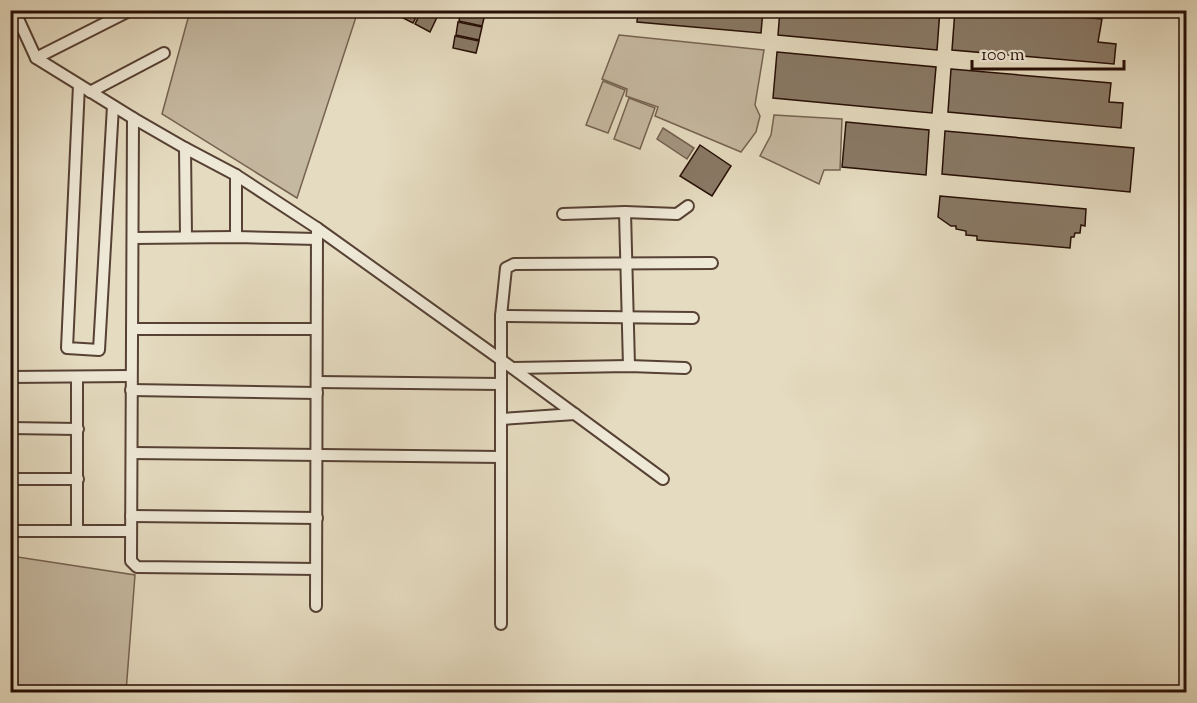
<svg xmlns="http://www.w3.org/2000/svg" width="1197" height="703" viewBox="0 0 1197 703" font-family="'Sorts Mill Goudy',serif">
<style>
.green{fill:#c5b8a0;stroke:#766352;stroke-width:1.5}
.water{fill:#a49580;stroke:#725f4f;stroke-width:1.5}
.building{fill:#897966;stroke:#260e05;stroke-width:1.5}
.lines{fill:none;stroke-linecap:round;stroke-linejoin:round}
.street-casing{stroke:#564134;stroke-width:14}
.street{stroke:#eee8d6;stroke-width:10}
</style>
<rect width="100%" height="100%" fill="#e5dbc0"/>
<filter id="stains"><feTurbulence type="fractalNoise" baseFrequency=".00333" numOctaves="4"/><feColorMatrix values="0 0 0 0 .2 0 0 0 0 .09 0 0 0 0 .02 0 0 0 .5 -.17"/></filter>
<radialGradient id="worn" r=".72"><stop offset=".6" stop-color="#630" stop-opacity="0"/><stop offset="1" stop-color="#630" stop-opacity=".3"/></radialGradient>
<g class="green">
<path d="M349,11L357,14L297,198L162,114L190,11Z"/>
<path d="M619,35L764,50L755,105L760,116L756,132L741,152L655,116L658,107L626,96L627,89L602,79Z"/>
<path d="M603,81L625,90L608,133L586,125Z"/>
<path d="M629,98L655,108L640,149L614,139Z"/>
<path d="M774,115L842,119L840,170H824L819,184L760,156L771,135Z"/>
<path d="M11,556L135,575L126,692H11Z"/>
</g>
<path class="water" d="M663,128L694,148L687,159L657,139Z"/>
<g class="building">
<path d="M407,10H420L413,23L403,18Z"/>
<path d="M422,10L440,11L430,32L415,24Z"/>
<path d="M461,10L485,14L482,26L459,21Z"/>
<path d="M638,10H763L761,33L637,22Z"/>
<path d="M780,10H940L937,50L778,35Z"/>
<path d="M955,10H1006L1102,19L1098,42L1116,44L1114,64L952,50Z"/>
<path d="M458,22L482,27L479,40L456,35Z"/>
<path d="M455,36L479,41L476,53L453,48Z"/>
<path d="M777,52L936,67L932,113L773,98Z"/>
<path d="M951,69L1111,83L1109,102L1123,103L1121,128L948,112Z"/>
<path d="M846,122L929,130L926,175L842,167Z"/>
<path d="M945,131L1134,148L1130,192L942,174Z"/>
<path d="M700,145L731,166L712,196L680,176Z"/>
<path d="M940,196L1086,209L1085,226L1081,225L1080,233H1075L1074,237H1071L1070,248L977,240V236L966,235V231L956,229V226H951L938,217Z"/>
</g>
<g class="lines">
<defs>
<g id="street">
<path d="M14,10L36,58L133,118L185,148L236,175L317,228L500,359L663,479"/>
<path d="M36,58L131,10"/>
<path d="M79,85L67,348L99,350L113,106"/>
<path d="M90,92L164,53"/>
<path d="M133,118L131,561L137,567L316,569"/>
<path d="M185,148L186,237"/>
<path d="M625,212L629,366"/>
<path d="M563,214L625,212L677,214L688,206"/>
<path d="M236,237V175"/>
<path d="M133,238L236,237L317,239"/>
<path d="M501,316L693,318"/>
<path d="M132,329H316"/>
<path d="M513,368L629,366L685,368"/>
<path d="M10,377L131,376"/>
<path d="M317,382L501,384"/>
<path d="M131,390L317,393"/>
<path d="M501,419L575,414"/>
<path d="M10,428L78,429"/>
<path d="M132,453L501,457"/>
<path d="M10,479H78"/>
<path d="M131,516L317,518"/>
<path d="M10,531H131"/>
<path d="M77,531V377"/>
<path d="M316,606L317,228"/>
<path d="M501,624V316L506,268L514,264L712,263"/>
</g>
</defs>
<use href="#street" class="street-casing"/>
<use href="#street" class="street"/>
</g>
<rect width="1197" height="703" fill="none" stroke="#e5dbc0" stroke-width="36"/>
<rect x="12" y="12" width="1173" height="679" fill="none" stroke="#260e05" stroke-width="3"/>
<rect x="18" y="18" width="1161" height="667" fill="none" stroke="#260e05" stroke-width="1.5"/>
<path d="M972 60v9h152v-9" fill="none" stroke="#260e05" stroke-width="3"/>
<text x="981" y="60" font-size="18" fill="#260e05" stroke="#eee8d6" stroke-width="4.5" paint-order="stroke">100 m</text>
<rect width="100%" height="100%" filter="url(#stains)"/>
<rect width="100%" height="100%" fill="url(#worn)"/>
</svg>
